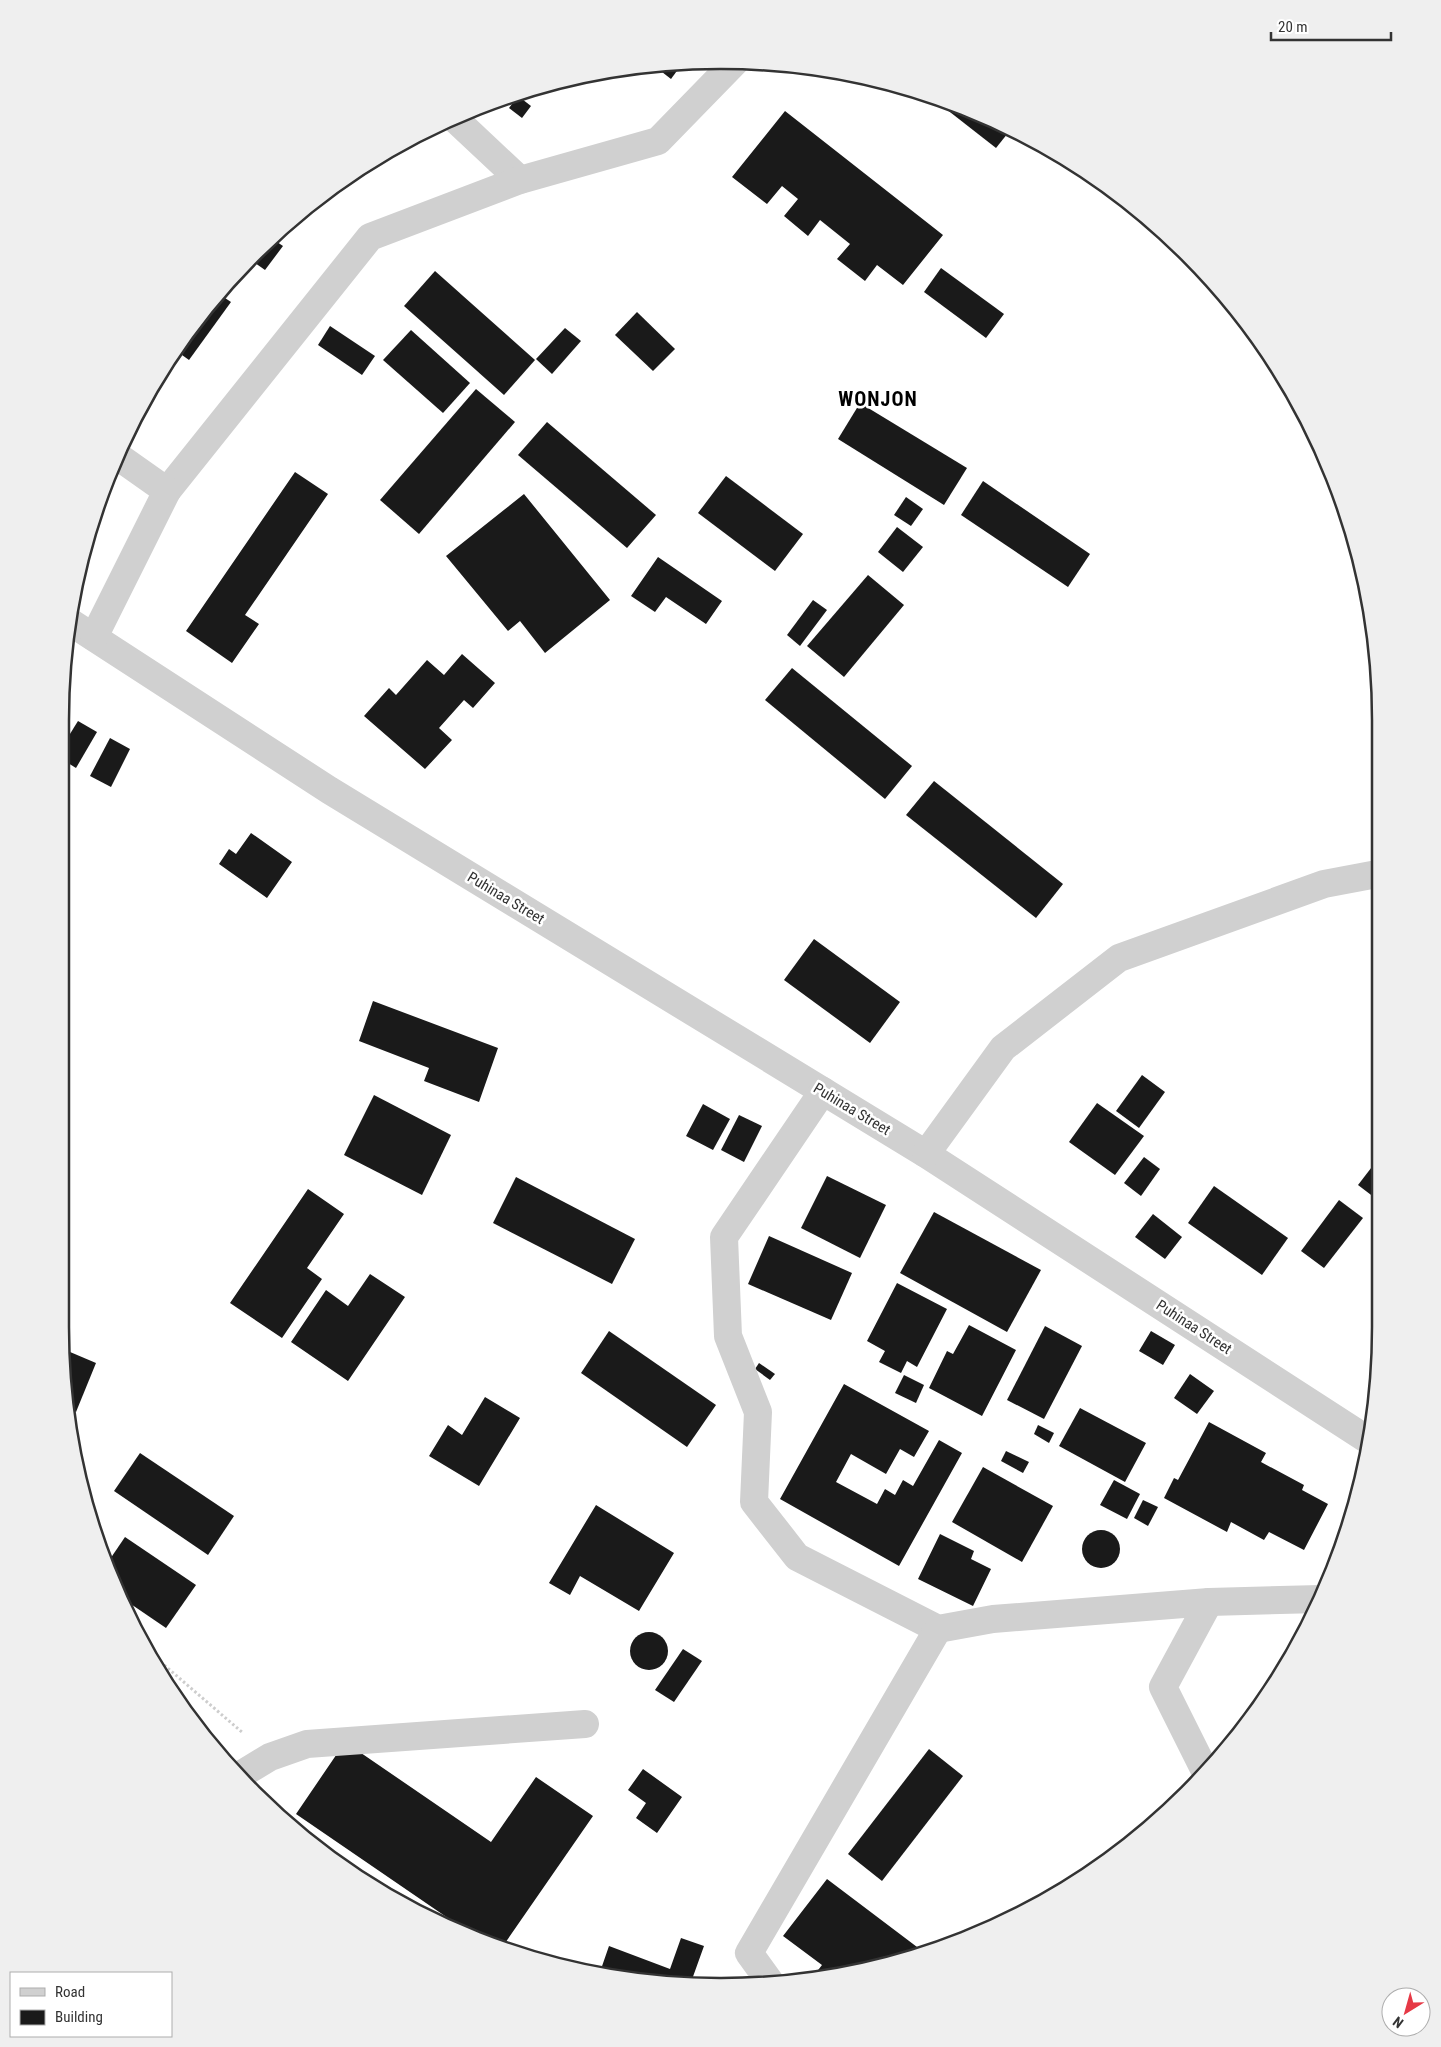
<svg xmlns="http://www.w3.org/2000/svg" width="1441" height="2047" viewBox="0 0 1441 2047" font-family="'Roboto Condensed',sans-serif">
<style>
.building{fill:#1a1a1a}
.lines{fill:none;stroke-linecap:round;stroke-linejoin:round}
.path{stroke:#cdcdcd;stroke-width:3;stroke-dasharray:2.5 2.5;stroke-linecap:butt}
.minor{stroke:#d0d0d0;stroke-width:28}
.labels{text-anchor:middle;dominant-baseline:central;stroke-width:5;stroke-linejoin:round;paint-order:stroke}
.street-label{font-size:15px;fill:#333;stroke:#fff}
.district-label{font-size:20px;font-weight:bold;letter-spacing:1px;fill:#000;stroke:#fff}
.rim{fill:none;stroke:#333;stroke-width:2.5}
</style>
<rect width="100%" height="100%" fill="#fff"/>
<g class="building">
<path d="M682,64L671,79L653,65Z"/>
<path d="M518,96L531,106L522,118L509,108Z"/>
<path d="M932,98L1012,128L996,148Z"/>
<path d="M785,111L943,235L903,285L877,265L865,281L837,259L850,244L820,220L808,236L784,216L798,199L782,186L767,204L732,177Z"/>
<path d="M271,238L283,246L265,270L251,260Z"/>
<path d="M941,268L1004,314L986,338L924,292Z"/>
<path d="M435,271L535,360L504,395L404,306Z"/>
<path d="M219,294L231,302L189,360L175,350L197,318Z"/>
<path d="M637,312L675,349L653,371L615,335Z"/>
<path d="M330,326L375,356L362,375L318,345Z"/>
<path d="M565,328L581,341L552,374L536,359Z"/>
<path d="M411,330L470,383L443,413L383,360Z"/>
<path d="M476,389L515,422L419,534L380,500Z"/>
<path d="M860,403L967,468L944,505L838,439Z"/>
<path d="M547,422L656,515L627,548L518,455Z"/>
<path d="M295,472L328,494L245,615L259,624L232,663L186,631Z"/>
<path d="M726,476L803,534L775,571L698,513Z"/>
<path d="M983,481L1090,554L1068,587L961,515Z"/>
<path d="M524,494L610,600L545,653L520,621L508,631L446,556Z"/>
<path d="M906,497L923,509L911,526L894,515Z"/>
<path d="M897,527L923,547L903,572L878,552Z"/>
<path d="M658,557L722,601L706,624L666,597L655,612L631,596Z"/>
<path d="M868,575L904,605L844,677L807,646Z"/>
<path d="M813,600L827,610L800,646L787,635Z"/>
<path d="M462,654L495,683L473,708L464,700L439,728L452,740L425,769L364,716L389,688L396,695L427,660L444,675Z"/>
<path d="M792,668L912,766L885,799L765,700Z"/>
<path d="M78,721L97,732L76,768L60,758V750Z"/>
<path d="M110,738L130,749L111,787L90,776Z"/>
<path d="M934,781L1063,884L1036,918L906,815Z"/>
<path d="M251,833L292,862L267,898L219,864L229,849L236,854Z"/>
<path d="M814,939L900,1002L870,1043L784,980Z"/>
<path d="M373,1001L498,1048L479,1102L424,1081L429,1068L359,1041Z"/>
<path d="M1142,1075L1165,1092L1139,1128L1116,1111Z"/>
<path d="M374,1095L451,1135L422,1195L344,1155Z"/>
<path d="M1097,1103L1144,1136L1115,1175L1069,1142Z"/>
<path d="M703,1104L730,1119L713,1150L686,1136Z"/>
<path d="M739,1115L762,1126L744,1162L721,1150Z"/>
<path d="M1144,1157L1160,1169L1141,1196L1124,1183Z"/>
<path d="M1378,1159L1379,1201L1358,1185Z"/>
<path d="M827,1176L886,1205L860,1258L801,1228Z"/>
<path d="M516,1177L635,1239L612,1284L493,1223Z"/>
<path d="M1214,1186L1288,1238L1262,1275L1188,1223Z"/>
<path d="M308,1189L344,1214L307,1268L322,1279L282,1338L230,1303Z"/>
<path d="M1339,1200L1363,1218L1324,1268L1301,1251Z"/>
<path d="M934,1212L1041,1270L1007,1332L900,1273Z"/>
<path d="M1153,1214L1182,1237L1165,1259L1135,1237Z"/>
<path d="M769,1236L852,1273L831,1320L748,1284Z"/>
<path d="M370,1274L405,1297L348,1381L291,1342L326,1290L348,1306Z"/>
<path d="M897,1283L947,1309L917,1367L907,1361L901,1373L879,1362L885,1351L867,1341Z"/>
<path d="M969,1325L1016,1350L982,1416L929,1388L947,1351L953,1354Z"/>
<path d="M1045,1326L1082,1346L1044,1419L1007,1400Z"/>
<path d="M609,1331L716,1405L687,1447L581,1373Z"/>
<path d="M1151,1331L1175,1345L1163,1365L1139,1351Z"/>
<path d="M63,1349L96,1363L76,1412L71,1409Z"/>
<path d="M759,1363L775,1374L770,1380L755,1369Z"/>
<path d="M1190,1374L1214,1391L1197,1414L1174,1398Z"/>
<path d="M904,1375L924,1385L916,1403L895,1393Z"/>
<path d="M844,1384L929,1431L914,1457L900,1449L886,1474L851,1454L836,1482L877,1504L885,1489L895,1495L903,1480L913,1486L939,1440L962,1453L899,1566L780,1499Z"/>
<path d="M485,1397L520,1418L479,1486L429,1456L448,1425L462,1435Z"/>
<path d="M1080,1408L1146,1443L1125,1482L1059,1446Z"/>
<path d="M1209,1422L1266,1453L1261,1462L1304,1485L1302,1490L1328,1504L1304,1550L1269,1532L1264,1540L1231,1522L1227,1532L1164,1498L1174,1478L1178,1480Z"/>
<path d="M1038,1425L1054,1433L1049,1443L1034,1434Z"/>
<path d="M1006,1451L1029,1462L1023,1473L1001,1461Z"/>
<path d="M140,1453L234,1516L208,1555L114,1491Z"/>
<path d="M983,1467L1053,1506L1022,1562L952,1522Z"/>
<path d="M1114,1480L1140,1494L1127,1519L1100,1505Z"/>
<path d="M1143,1500L1158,1507L1148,1526L1134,1518Z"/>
<path d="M596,1505L674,1553L639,1611L580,1576L570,1595L549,1583Z"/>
<circle cx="1101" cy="1549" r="19"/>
<path d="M940,1534L974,1551L971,1559L991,1569L973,1606L918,1579Z"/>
<path d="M125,1537L196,1585L166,1628L119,1596L110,1580L106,1565Z"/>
<circle cx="649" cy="1651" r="19"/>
<path d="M683,1649L702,1661L674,1702L655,1690Z"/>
<path d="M345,1742L491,1842L536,1777L593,1816L503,1946L480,1940L296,1814Z"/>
<path d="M929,1749L963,1776L882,1881L848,1854Z"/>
<path d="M643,1769L682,1797L657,1833L636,1818L646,1803L628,1790Z"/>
<path d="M827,1879L921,1950L849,1974L812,1978L822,1965L783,1936Z"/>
<path d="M681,1938L704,1946L690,1985L635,1981L600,1972L609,1946L670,1969Z"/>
</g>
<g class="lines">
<path class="path" d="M149,1652L243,1733"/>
<g class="minor">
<path d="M455,119L520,180"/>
<path d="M167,491L370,237L520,180L658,141L735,62"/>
<path d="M70,622L329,790L926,1154L1368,1440"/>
<path d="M94,637L167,491L116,455"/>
<path d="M823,1091L724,1237L728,1336L758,1412L754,1502L797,1557L938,1629L993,1619L1209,1602L1320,1599"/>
<path d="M926,1154L1003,1048L1119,958L1324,884L1377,874"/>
<path d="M1205,1771L1163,1687L1209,1602"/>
<path d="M242,1774L270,1757L307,1744L585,1724"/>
<path d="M770,1982L749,1953L938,1629"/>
</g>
</g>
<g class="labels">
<g class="street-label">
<text transform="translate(506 898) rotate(31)">Puhinaa Street</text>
<text transform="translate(852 1109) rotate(31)">Puhinaa Street</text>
<text transform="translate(1194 1327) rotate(33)">Puhinaa Street</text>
</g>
<g class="district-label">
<text x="878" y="399">WONJON</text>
</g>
</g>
<path d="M0 0H1441V2047H0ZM720 69H721A651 651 0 0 1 1372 720V1327A651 651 0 0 1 721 1978H720A651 651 0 0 1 69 1327V720A651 651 0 0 1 720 69Z" fill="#efefef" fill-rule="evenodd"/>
<path class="rim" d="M720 69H721A651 651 0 0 1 1372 720V1327A651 651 0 0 1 721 1978H720A651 651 0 0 1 69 1327V720A651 651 0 0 1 720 69Z"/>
<rect x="10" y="1972" width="162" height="65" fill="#ffffff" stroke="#adadad"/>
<rect x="20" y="1988" width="25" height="8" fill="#d0d0d0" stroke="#adadad"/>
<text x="55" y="1997" font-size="15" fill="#333333">Road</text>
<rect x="20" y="2010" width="25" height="15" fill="#1a1a1a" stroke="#adadad"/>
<text x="55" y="2022" font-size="15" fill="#333333">Building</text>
<g transform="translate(1406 2012) rotate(217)"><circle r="24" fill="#ffffff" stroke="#adadad"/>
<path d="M0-4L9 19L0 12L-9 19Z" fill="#e63946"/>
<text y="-8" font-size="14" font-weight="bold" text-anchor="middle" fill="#333333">N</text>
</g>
<path d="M1271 32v8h120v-8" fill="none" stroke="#333333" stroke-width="2.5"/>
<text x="1278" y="32" font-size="15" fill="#333333" stroke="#ffffff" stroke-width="4" paint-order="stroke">20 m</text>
</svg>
